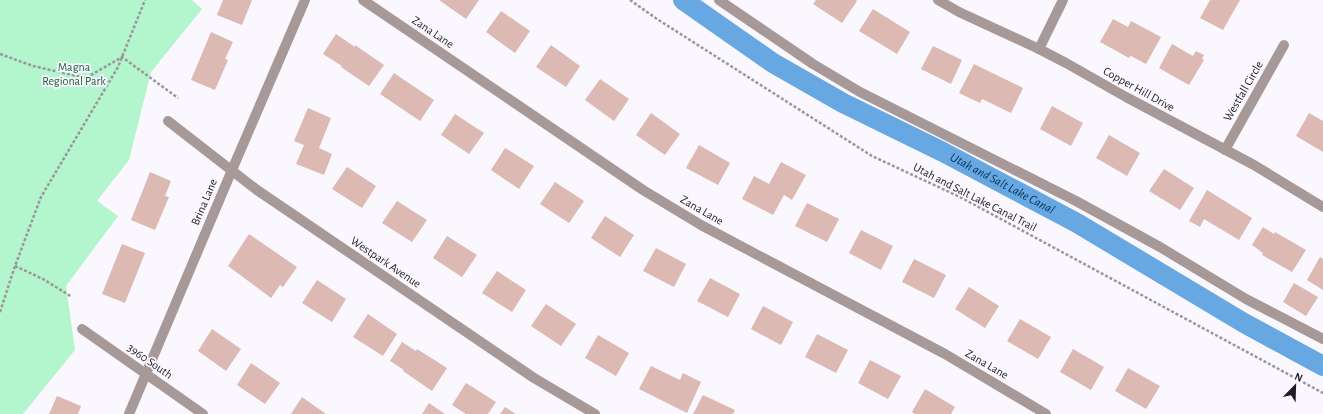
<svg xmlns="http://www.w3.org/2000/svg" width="1323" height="414" viewBox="0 0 1323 414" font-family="'Alegreya Sans',sans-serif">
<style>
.green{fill:#b3f5cd}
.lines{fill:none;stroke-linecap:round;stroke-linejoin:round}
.canal{stroke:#67a8e2;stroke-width:20}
.building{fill:#dcb9b2}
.path{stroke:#9a969e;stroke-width:2.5;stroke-dasharray:3 2;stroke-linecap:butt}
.minor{stroke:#a89999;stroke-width:10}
.labels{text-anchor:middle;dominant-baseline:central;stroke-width:3.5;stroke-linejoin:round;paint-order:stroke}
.street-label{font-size:12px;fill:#1f1a24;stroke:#faf8fe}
.park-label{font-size:12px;fill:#1e5c3d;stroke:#faf8fe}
.water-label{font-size:13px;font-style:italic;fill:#003459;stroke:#faf8fe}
</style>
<rect width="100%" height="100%" fill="#faf8fe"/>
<path class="green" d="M0,0H192L202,9L151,72L129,160L97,201L118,216L66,286L75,350L23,414H0Z"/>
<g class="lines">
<path class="canal" id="s1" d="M683,0L773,63L843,103L943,152L1077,223L1244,323L1323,366"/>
</g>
<g class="building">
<path d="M223,0H252L242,25L217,15Z"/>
<path d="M439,0H479L466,19Z"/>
<path d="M816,0H856L857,1L842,23L813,4Z"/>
<path d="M1210,0H1240L1223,30L1200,18Z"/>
<path d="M873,9L910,32L897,54L859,31Z"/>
<path d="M501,11L530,31L515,53L486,32Z"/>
<path d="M1113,19L1128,27L1131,21L1161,37L1146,64L1131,56L1129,58L1100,42Z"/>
<path d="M211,32L233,42L225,59L228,60L215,90L191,80Z"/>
<path d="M336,34L355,47V45L384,65L369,86L341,67L342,66L323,54Z"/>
<path d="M1172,44L1193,56L1196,51L1204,55L1202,59L1204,60L1189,85L1159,68Z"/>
<path d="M551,45L580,66L566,87L536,67Z"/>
<path d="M933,46L962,60L951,84L921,69Z"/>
<path d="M974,64L1023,88L1011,113L982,99L980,103L959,93Z"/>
<path d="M394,73L434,100L420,121L380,94Z"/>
<path d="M600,79L629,99L614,121L585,100Z"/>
<path d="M1052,106L1083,123L1071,146L1040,129Z"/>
<path d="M308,108L331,118L319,148L332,154L324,175L296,164L304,145L294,141Z"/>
<path d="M651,113L680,134L665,155L636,135Z"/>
<path d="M1309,113L1323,121V152L1296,136Z"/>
<path d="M455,114L484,133L469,154L441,135Z"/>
<path d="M1109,135L1140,153L1127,176L1096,158Z"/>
<path d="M699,145L730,163L718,185L686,168Z"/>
<path d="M505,148L534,166L519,189L491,170Z"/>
<path d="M781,162L806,175L792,200L784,195L773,215L742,199L754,176L769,184Z"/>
<path d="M347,167L376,186L362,208L332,189Z"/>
<path d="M1164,169L1194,188L1180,210L1149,191Z"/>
<path d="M150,172L171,181L165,196L169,197L155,230L131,220Z"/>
<path d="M555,182L584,201L569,223L540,204Z"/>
<path d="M1207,190L1252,218L1239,240L1204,219L1200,227L1189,221Z"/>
<path d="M397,201L427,220L412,242L382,223Z"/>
<path d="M807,203L839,219L827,242L795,226Z"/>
<path d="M605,216L634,235L620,257L591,238Z"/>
<path d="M1263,227L1274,234L1275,232L1306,250L1292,272L1262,255L1263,253L1252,245Z"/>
<path d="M861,230L893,246L881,270L849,253Z"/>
<path d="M249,234L297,267L283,287L280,285L271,298L228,266Z"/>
<path d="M447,236L477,255L462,277L433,258Z"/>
<path d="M122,244L145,253L125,303L102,294Z"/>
<path d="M656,248L686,264L674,287L643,271Z"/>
<path d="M1320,257L1323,259V290L1307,280Z"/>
<path d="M914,259L946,275L934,298L902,282Z"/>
<path d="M497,271L526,290L512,312L482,293Z"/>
<path d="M710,278L740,294L728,317L697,301Z"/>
<path d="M317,280L346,299L332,322L302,303Z"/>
<path d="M1294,283L1318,297L1306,316L1283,302Z"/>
<path d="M969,287L999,306L985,328L955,309Z"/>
<path d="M546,304L576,324L561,346L531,326Z"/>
<path d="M763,306L793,322L781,345L751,329Z"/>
<path d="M368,314L397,334L383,356L353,337Z"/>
<path d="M1020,319L1051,337L1038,359L1007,341Z"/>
<path d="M212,329L241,349L226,371L198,351Z"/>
<path d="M817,334L848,350L836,373L805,357Z"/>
<path d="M598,335L629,353L616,376L585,358Z"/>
<path d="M402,342L416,351L417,349L447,368L432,391L403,371L404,370L390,361Z"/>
<path d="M1073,349L1104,367L1091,390L1060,372Z"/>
<path d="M870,360L901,376L888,399L858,383Z"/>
<path d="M251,363L280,383L265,404L237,385Z"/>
<path d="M651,366L680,380L683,373L701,382L687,413L639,389Z"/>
<path d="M1128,368L1160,386L1146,409L1115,391Z"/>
<path d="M466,383L496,402L488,414H466L452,405Z"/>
<path d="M925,389L955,407L951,414H915L912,412Z"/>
<path d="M703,395L735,410L733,414H693Z"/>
<path d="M57,396L81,406L78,414H49Z"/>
<path d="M302,397L326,414H291Z"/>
<path d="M429,403L445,414H422Z"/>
<path d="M505,407L516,414H500Z"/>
</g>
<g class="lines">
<g class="path">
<path d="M630,0L657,19L872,156L962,198L1323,393"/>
<path d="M0,54L33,66L86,78L122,57L178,98"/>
<path d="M15,266L43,279L72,297"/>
<path d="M0,312L15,266L41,197L118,67L145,0"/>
</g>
<g class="minor">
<path d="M363,0L643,190L701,225L945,354L1046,414"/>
<path d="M719,0L813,64L860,92L1076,201L1160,247L1246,299L1323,339"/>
<path d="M938,0L959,12L1039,49L1066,63L1126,97L1254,165L1323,207"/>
<path d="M1039,49L1063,0"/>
<path d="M168,121L257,190L534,378L595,414"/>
<path d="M1225,150L1284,45"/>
<path d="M82,329L203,414"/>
<path d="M129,414L232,170L305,0"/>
</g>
</g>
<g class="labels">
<g class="street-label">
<text transform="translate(433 32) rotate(34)">Zana Lane</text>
<text transform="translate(1139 89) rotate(29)">Copper Hill Drive</text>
<text transform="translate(1243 91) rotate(-60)">Westfall Circle</text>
<text transform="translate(975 197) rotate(27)">Utah and Salt Lake Canal Trail</text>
<text transform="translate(204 202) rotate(-67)">Brina Lane</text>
<text transform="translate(702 210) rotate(30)">Zana Lane</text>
<text transform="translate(386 262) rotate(34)">Westpark Avenue</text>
<text transform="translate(150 361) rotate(35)">3960 South</text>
<text transform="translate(987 364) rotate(30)">Zana Lane</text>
</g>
<g class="park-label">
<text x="74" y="67">Magna<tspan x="74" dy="14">Regional Park</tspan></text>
</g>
<g class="water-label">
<text stroke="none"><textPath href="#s1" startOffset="369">Utah and Salt Lake Canal</textPath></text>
</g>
</g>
<g transform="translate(1295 386) rotate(23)" stroke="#faf8fe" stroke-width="3" paint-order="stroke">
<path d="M0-3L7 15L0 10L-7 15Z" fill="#1f1a24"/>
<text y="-6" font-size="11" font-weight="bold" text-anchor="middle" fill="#1f1a24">N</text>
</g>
</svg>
